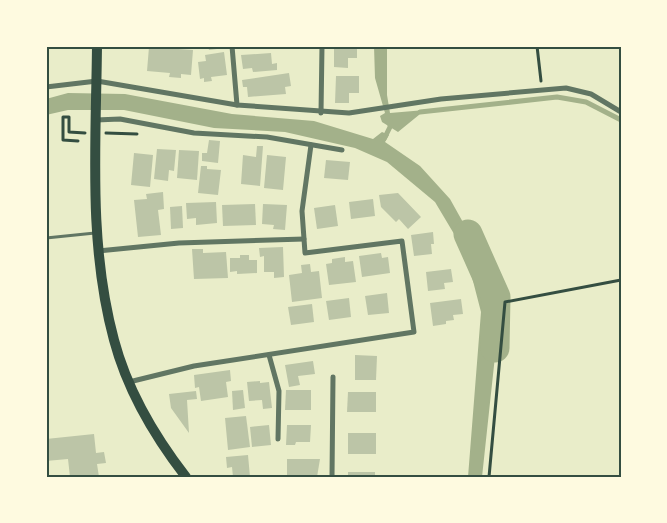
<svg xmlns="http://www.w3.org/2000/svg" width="667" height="523" viewBox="0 0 667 523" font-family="'PT Sans',sans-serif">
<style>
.water{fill:#a3b18a}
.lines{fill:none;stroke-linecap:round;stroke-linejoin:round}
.stream{stroke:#a3b18a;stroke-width:5}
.river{stroke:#a3b18a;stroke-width:29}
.building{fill:#bcc5a7}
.path{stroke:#344e41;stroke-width:3}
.service{stroke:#617663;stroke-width:3}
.minor{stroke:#617663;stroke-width:5}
.primary{stroke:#344e41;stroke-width:10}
.neatline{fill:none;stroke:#344e41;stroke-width:2}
</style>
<rect width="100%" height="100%" fill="#e9edc9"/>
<g class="water">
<path d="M374,46H387V95L390,113L425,110L398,132L382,122L380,116L385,113L375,78Z"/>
<path d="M68,93L125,94L232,114L314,121L373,139L382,132L389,135L385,142L420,166L450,199L479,251L499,319L482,477H468L481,312L466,254L435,202L387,162L355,148L285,132L214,128L124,110H68L46,115V99Z"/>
</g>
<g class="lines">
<g class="stream">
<path d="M420,112L557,97L586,102L621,120"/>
<path d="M384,139L390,127V121"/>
</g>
<path class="river" d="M468,234L496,297L495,348"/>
</g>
<g class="building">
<path d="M208,46H225V48L209,50Z"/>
<path d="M334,46H357V58H348V68L334,67Z"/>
<path d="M149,47L193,50L191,75L181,74V78L169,77L170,73L147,71Z"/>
<path d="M224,52L227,75L211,77L212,81L204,82V78L200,79L198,62L206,61L205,55Z"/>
<path d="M271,53L272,64L277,63V70L253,72L252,68L243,69L241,55Z"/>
<path d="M289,73L291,86L285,87L286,94L248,97L247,87H243L242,80Z"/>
<path d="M336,76H359V93H349V103H335Z"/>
<path d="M209,140L220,141L218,163L202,161V153H207Z"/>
<path d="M257,146H263L260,186L241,184L243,155L256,157Z"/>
<path d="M157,149L176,150L174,171L169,170L168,181L154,179Z"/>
<path d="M179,150L199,151L197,180L177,178Z"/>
<path d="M134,153L153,155L150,187L131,185Z"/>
<path d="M267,155L286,157L283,190L264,188Z"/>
<path d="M326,160L350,162L348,180L324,178Z"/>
<path d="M201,166H207V169L221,170L218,195L198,193Z"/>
<path d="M163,192L164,209L158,210L161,235L138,237L134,200L147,199L146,194Z"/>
<path d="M398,193L421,217L408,229L399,219L396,222L381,207L379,195Z"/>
<path d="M373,199L375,216L351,219L349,202Z"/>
<path d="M216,202L217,223L196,225V218L187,219L186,203Z"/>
<path d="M255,204L256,225L223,226L222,205Z"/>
<path d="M263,204L287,205L285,230L273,229L274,225L262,224Z"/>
<path d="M335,205L338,226L317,229L314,208Z"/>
<path d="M182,206L183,228L171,229L170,207Z"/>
<path d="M433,232L434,244H431L432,254L414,256L411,235Z"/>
<path d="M283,247L284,277L274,278V272H264V256L260,257L259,248Z"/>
<path d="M192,249H203V253L226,252L228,278L194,279Z"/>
<path d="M381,253L382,258L388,257L390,273L362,277L359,256Z"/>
<path d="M240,255H249V260H257V273L237,274V271L230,272V258H240Z"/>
<path d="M345,257V262L353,261L356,282L329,285L326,264L332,263V259Z"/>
<path d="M310,264L311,272L319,271L322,298L292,302L289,275L302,273L301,265Z"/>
<path d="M451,269L453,282L444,283L445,289L428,291L426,272Z"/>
<path d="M387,293L389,313L368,315L365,296Z"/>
<path d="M349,298L351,317L329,320L326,301Z"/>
<path d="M461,299L463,314L453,315L454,320L446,321V324L433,326L430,303Z"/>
<path d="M312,304L314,322L291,325L288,307Z"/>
<path d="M355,355L377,356L376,380H355Z"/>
<path d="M313,361L315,374L298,376L300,385L289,387L285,365Z"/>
<path d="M230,370L231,381L226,382L228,397L201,401L199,387L195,388L194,375Z"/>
<path d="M260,381V383L269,382L272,408L263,409L262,400L249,401L247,382Z"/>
<path d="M243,390L245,408L233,410L232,391Z"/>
<path d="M286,390H311V410H285Z"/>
<path d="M196,391L197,399L187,400L189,433L171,408L169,394Z"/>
<path d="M348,392H376V412H347Z"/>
<path d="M246,416L250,447L228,450L225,418Z"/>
<path d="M269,425L271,445L252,447L250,427Z"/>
<path d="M287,425H311L310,442H296L295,445H286Z"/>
<rect x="348" y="433" width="28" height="21"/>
<path d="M94,434L96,453L104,452L106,463L97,464L99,477H70L68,459L46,461V439Z"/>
<path d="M248,455L250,477H233L232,467L227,468L226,457Z"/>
<path d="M287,459H320L317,477H287Z"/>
<rect x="348" y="472" width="27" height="5"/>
</g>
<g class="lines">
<g class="path">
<path d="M537,46L541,81"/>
<path d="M106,133L137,134"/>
<path d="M78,141L63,140V117H69V132L85,133"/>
<path d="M489,477L505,302L621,280"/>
</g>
<path class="service" d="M46,238L95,233"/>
<g class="minor">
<path d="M232,46L237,105"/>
<path d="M46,87L97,81L237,105L349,113L441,99L566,88L591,94L621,112"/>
<path d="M321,113L322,46"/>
<path d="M96,120L120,119L194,133L267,137L342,150"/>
<path d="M98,251L179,243L304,239"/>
<path d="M269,355L279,391L278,439"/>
<path d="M129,382L194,366L414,332L402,241L305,253L302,211L311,145"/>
<path d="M332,477L333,377"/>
</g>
<path class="primary" d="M97,46C96,144 88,244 114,340C127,389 155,437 186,477"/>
</g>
<rect width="667" height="523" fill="none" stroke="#fefae0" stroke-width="95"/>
<rect x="48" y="48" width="572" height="428" class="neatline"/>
</svg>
